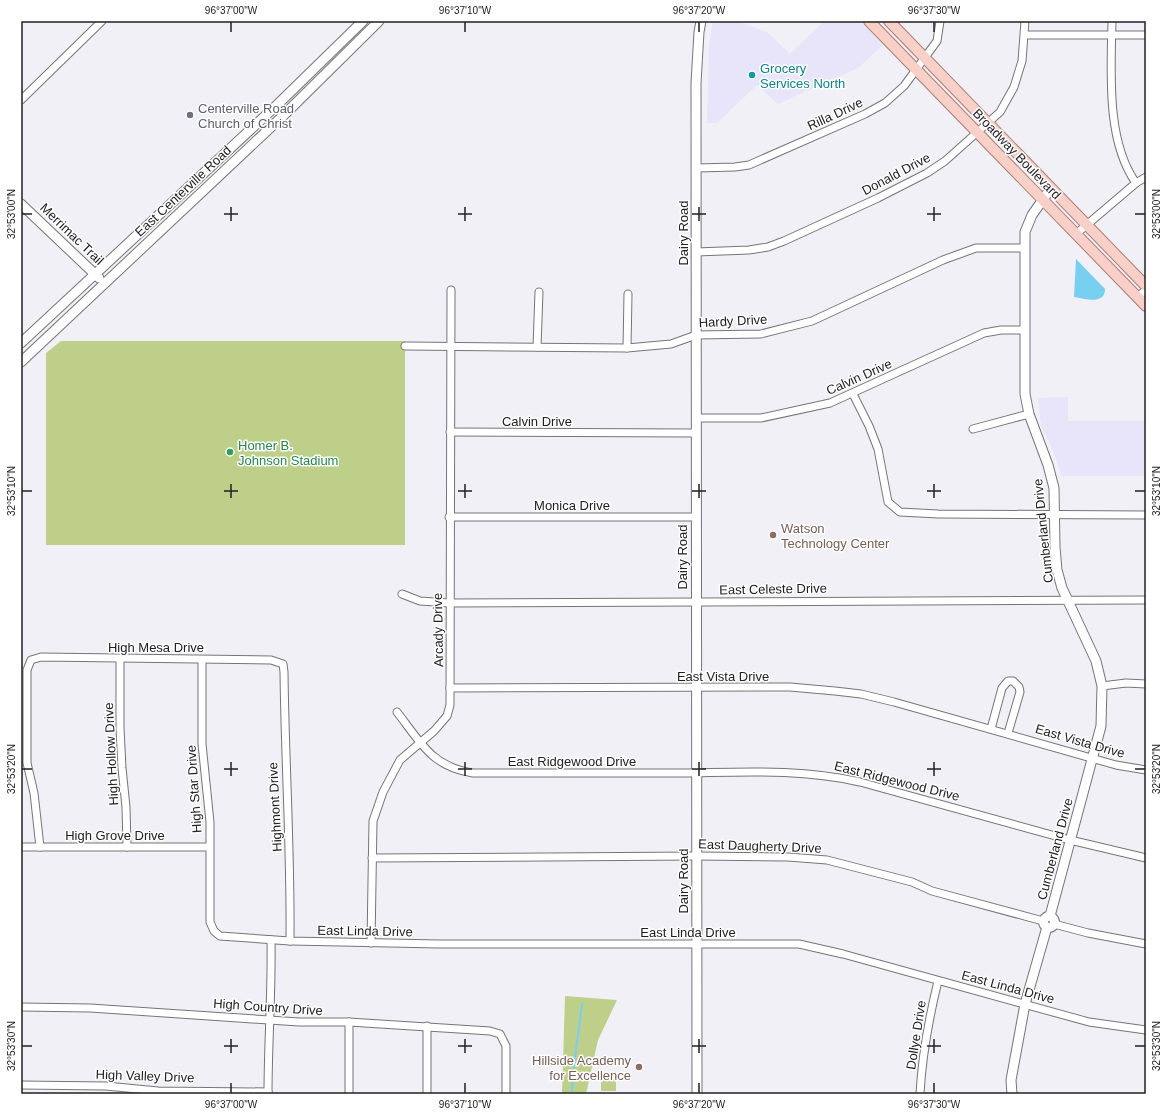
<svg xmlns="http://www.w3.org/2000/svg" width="1167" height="1115" viewBox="0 0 1167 1115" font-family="Helvetica,sans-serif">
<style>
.commercial{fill:#e8e4fa}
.green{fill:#bdcf88}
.water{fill:#79cff0}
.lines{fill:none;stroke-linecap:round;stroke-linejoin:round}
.stream{stroke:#79cff0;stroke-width:2}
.street-casing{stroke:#757579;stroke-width:9}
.secondary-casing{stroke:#757579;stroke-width:11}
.primary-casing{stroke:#ab7e75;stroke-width:12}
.street{stroke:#fff;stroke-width:7}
.secondary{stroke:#fff;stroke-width:9}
.primary{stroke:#f9d0c7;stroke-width:10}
.ticks{fill:none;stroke:#212122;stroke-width:1.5}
.culture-dot{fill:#0f9aa8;stroke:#fff;stroke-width:1.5}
.worship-dot{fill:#6b7280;stroke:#fff;stroke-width:1.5}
.leisure-dot{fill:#2e9e5b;stroke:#fff;stroke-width:1.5}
.education-dot{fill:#8d6e63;stroke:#fff;stroke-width:1.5}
.labels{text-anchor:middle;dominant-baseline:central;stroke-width:3;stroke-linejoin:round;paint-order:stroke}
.culture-label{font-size:13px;fill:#0d838f;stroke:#fff;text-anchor:start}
.worship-label{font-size:13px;fill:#5b616d;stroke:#fff;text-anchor:start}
.street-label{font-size:13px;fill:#212122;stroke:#fff}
.leisure-label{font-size:13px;fill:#27864d;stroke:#fff;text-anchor:start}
.education-label{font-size:13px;fill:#785e54;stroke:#fff;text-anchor:start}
.neatline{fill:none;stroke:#212122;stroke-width:1.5}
.ticks-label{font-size:10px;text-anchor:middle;fill:#212122}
</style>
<rect width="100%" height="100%" fill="#f1f0f6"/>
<g class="commercial">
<path d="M713,21H735L767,32L790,54L824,21H860L883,45L858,68L778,104L757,85L717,123H707L709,45Z"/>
<path d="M1068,397V421H1146V476H1062L1050,443L1041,426L1038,398Z"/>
</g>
<g class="green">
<path d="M61,341H405V545H46V353Z"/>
<path d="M565,996L617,1000L598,1040L586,1094H562Z"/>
<path d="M608,1075L616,1082V1091H601V1082Z"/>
</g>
<path class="water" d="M1076,259L1105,289C1105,305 1085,299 1074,297Z"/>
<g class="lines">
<path class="stream" d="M572,1094L573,1072L582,1004"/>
<defs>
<g id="street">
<path d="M1112,21C1111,72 1106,141 1136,183"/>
<path d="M1025,35H1146"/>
<path d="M21,100L102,21"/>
<path d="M697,168L735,167L749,165L865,114L885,103L904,86L937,41L940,21"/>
<path d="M1076,234L1136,183L1146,177"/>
<path d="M696,252L749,250L768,247L784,241L878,198L927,173L945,161L1000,112L1014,87L1022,61L1025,21"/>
<path d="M1137,297L1146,290"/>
<path d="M405,346L627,348L671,344L696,335L761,334L812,321L943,260L976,248H1024"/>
<path d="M537,347L539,292"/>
<path d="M627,348L628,294"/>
<path d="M853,394L869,426L878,449L888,502L900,512L938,514L1146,515"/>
<path d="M696,418H761L830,403L984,333L1001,330H1024"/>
<path d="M973,429L1029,414"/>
<path d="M450,432L696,433"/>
<path d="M449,517H695"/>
<path d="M402,594L420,601L449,603L1146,600"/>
<path d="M120,659V728L122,768L126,807L127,847"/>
<path d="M202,660V744L210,822V922L214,931L220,936L290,941L439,944H799L843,954L1089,1022L1146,1030"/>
<path d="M1102,686L1126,683L1146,684"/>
<path d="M450,688L790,687L835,691L861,694L894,702L1116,765L1146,770"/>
<path d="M397,712C421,743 432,767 473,773C545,773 617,773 688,773C748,772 801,769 860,782L1070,840L1146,858"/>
<path d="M991,729L1002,688L1008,681H1013L1019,687L1020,692L1008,733"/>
<path d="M21,847H209"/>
<path d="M40,847L34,793L27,763V670L31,660L41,657L271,660L283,664L284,672C285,762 291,851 290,941"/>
<path d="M372,858L696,856L788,857L827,860L912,882L932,891L1043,921"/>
<path d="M1054,924L1088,933L1146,944"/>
<path d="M371,943L373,821L383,792L400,760L434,731L447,716L450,705L451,290"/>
<path d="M21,1007L90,1008L299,1022H349L490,1031L500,1034L506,1046V1094"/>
<path d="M21,1085L106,1086L158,1091L268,1092"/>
<path d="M268,1094C268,1043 272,991 271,940"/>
<path d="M349,1094V1022"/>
<path d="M427,1094V1026"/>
<path d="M920,1094C922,1055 929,1018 938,981"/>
</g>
<g id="secondary">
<path d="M21,204L99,278"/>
<path d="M21,343L278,104L363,21"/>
<path d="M21,362L286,113L379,21"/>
<path d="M1050,916L1101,726L1102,686L1096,661L1062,588L1057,570L1055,547L1054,488L1048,465L1029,414L1025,394V232L1032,215L1051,188"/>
<circle cx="1049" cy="922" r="5.5"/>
<path d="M697,1094L696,83L699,32L701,21"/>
<path d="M1012,1094L1011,1080L1025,1004L1047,927"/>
</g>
<g id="primary">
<path d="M869,21L1146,306"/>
<path d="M889,21L1146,286"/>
</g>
</defs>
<use href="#street" class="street-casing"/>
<use href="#secondary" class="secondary-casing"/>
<use href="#primary" class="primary-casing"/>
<use href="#street" class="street"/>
<use href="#secondary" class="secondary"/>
<use href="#primary" class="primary"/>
</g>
<path class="ticks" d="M231,22V32M465,22V32M699,22V32M934,22V32M231,207V221M465,207V221M699,207V221M934,207V221M22,214H32M224,214H238M458,214H472M692,214H706M927,214H941M1135,214H1145M231,484V498M465,484V498M699,484V498M934,484V498M22,491H32M224,491H238M458,491H472M692,491H706M927,491H941M1135,491H1145M231,762V776M465,762V776M699,762V776M934,762V776M22,769H32M224,769H238M458,769H472M692,769H706M927,769H941M1135,769H1145M231,1039V1053M465,1039V1053M699,1039V1053M934,1039V1053M22,1046H32M224,1046H238M458,1046H472M692,1046H706M927,1046H941M1135,1046H1145M231,1083V1093M465,1083V1093M699,1083V1093M934,1083V1093"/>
<circle class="culture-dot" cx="752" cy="75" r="4"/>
<circle class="worship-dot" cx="190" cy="115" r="4"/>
<circle class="leisure-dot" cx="230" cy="452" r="4"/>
<g class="education-dot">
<circle cx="773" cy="535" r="4"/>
<circle cx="639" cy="1067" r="4"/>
</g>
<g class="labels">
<g class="culture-label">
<text x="760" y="68">Grocery<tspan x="760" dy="15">Services North</tspan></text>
</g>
<g class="worship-label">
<text x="198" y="108">Centerville Road<tspan x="198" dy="15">Church of Christ</tspan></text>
</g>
<g class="street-label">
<text transform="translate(835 114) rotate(-25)">Rilla Drive</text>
<text transform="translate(1017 154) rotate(46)">Broadway Boulevard</text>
<text transform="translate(896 174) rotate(-28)">Donald Drive</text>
<text transform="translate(183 191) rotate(-43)">East Centerville Road</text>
<text transform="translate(683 233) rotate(-90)">Dairy Road</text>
<text transform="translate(72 234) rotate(44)">Merrimac Trail</text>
<text transform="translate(733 321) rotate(-3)">Hardy Drive</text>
<text transform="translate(859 377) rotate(-24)">Calvin Drive</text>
<text x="537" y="421">Calvin Drive</text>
<text x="572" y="505">Monica Drive</text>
<text transform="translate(1043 531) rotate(-96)">Cumberland Drive</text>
<text transform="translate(682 557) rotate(-90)">Dairy Road</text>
<text transform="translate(773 589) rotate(-1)">East Celeste Drive</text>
<text transform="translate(438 630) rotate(-91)">Arcady Drive</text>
<text x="156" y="647">High Mesa Drive</text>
<text x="723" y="676">East Vista Drive</text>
<text transform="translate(1080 741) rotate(16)">East Vista Drive</text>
<text transform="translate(111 754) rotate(-93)">High Hollow Drive</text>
<text x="572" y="761">East Ridgewood Drive</text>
<text transform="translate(897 781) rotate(14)">East Ridgewood Drive</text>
<text transform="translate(194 789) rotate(-94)">High Star Drive</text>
<text transform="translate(275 807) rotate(-93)">Highmont Drive</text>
<text x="115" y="835">High Grove Drive</text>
<text transform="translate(760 846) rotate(2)">East Daugherty Drive</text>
<text transform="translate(1055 849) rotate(-75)">Cumberland Drive</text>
<text transform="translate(683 881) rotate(-90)">Dairy Road</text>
<text transform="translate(365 931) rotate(1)">East Linda Drive</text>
<text x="688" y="932">East Linda Drive</text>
<text transform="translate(1008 987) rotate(15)">East Linda Drive</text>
<text transform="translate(268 1007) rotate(4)">High Country Drive</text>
<text transform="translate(916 1035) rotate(-81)">Dollye Drive</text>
<text transform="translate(145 1076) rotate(2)">High Valley Drive</text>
</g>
<g class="leisure-label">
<text x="238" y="445">Homer B.<tspan x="238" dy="15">Johnson Stadium</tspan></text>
</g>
<g class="education-label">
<text x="781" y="528">Watson<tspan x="781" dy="15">Technology Center</tspan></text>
<text x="631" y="1060" text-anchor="end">Hillside Academy<tspan x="631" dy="15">for Excellence</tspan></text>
</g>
</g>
<rect width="1167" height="1115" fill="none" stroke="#ffffff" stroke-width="44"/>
<rect x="22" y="22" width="1123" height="1071" class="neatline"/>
<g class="ticks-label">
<text x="231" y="14">96°37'00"W</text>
<text x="465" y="14">96°37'10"W</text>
<text x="699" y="14">96°37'20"W</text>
<text x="934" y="14">96°37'30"W</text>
<text transform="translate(1156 214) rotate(-90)" y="4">32°53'00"N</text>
<text transform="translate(11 214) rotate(-90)" y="4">32°53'00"N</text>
<text transform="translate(1156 491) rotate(-90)" y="4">32°53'10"N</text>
<text transform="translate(11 491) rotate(-90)" y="4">32°53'10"N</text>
<text transform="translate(1156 769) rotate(-90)" y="4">32°53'20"N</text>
<text transform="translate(11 769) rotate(-90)" y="4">32°53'20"N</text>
<text transform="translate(1156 1046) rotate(-90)" y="4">32°53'30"N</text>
<text transform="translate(11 1046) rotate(-90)" y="4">32°53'30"N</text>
<text x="231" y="1108">96°37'00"W</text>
<text x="465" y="1108">96°37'10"W</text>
<text x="699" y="1108">96°37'20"W</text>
<text x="934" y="1108">96°37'30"W</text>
</g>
</svg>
